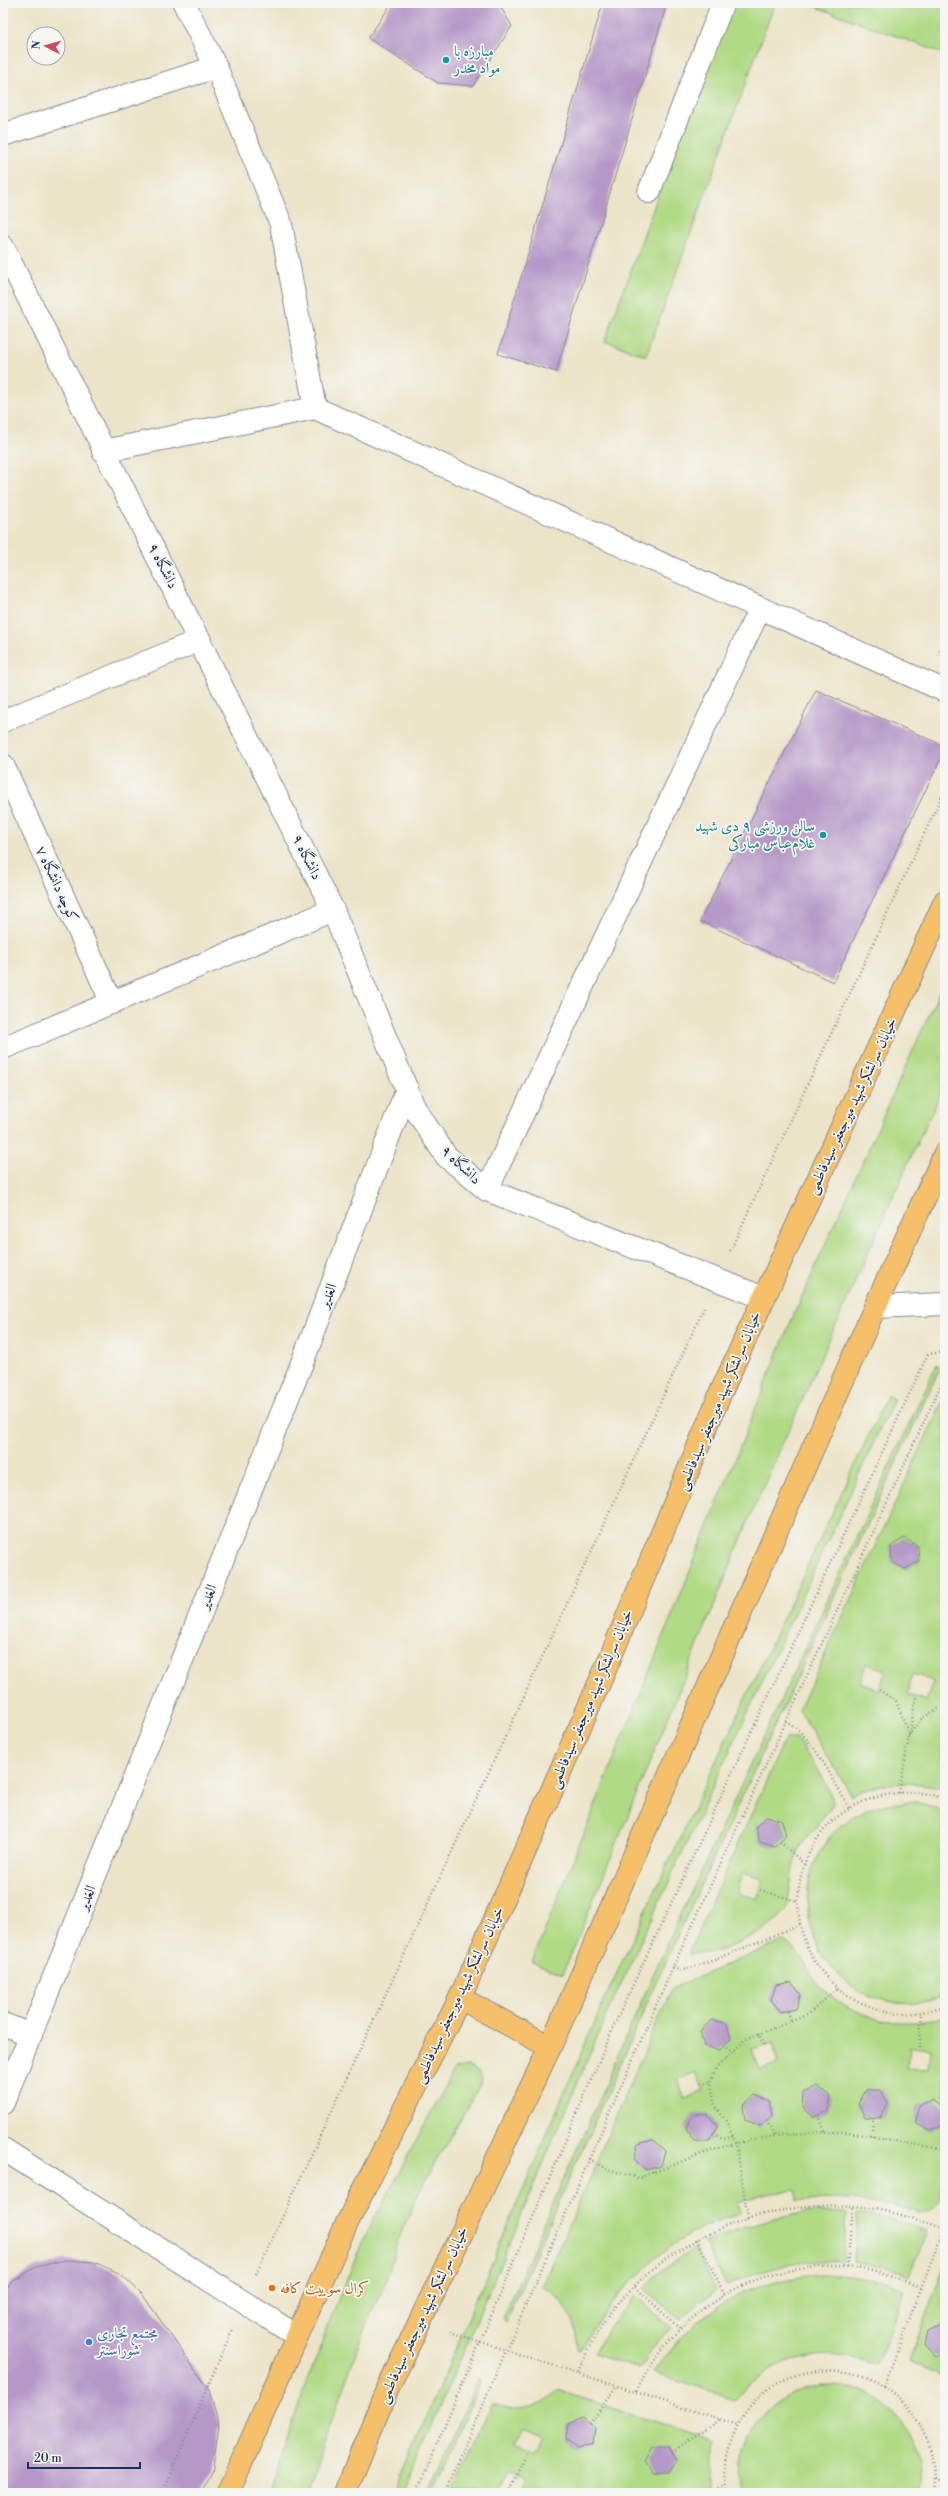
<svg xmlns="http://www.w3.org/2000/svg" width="948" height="2496" viewBox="0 0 948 2496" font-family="'Libre Bodoni',Amiri,serif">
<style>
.green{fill:#b1da85;stroke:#668472;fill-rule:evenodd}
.building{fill:#b598c8}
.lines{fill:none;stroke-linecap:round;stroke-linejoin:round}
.minor-casing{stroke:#848a93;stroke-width:24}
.major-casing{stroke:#848a93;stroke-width:24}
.path{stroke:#848a93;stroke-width:2.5;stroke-dasharray:1 3;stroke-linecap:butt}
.minor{stroke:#fff;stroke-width:22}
.major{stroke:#f6c06b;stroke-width:22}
.culture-dot{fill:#0f9aa8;stroke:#f6f6f2;stroke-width:1.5}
.food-dot{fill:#e8710a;stroke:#f6f6f2;stroke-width:1.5}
.shop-dot{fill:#3f7fe0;stroke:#f6f6f2;stroke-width:1.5}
.labels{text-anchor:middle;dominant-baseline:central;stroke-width:3.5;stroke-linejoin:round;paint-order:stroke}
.culture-label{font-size:15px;fill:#0d838f;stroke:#f6f6f2;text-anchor:start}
.street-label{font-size:15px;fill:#1b2f5e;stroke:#f6f6f2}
.food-label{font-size:15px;fill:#c56008;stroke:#f6f6f2;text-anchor:start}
.shop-label{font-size:15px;fill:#366cbe;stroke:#f6f6f2;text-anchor:start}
</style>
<rect width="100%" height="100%" fill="#f6f6f2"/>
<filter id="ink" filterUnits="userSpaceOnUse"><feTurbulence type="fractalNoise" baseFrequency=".025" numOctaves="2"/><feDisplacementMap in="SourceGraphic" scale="8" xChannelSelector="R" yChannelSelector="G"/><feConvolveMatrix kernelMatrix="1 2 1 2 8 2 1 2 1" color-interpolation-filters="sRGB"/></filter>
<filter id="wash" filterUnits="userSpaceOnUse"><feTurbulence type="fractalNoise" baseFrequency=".012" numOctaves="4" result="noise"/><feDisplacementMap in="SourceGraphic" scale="16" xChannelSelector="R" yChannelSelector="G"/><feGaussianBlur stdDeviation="0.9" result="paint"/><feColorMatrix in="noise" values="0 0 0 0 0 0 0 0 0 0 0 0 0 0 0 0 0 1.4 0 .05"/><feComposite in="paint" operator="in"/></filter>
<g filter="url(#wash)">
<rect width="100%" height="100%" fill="#ece4c8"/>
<g class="green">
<path d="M728,3H775L646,356L605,341Z"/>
<path d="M805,3H930L945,8V54Z"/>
<path d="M945,979V1085L918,1141L756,1503L563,1974L532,1962L791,1321Z"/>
<path d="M937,1364L940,1368L658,1978L506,2322L503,2318L653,1975Z"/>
<path d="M887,1396L894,1399L607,2014L403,2493H394L599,2011Z"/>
<path d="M945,1396V1788C913,1781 882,1780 852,1796L799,1710ZM904,1538L918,1546L919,1561L905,1569L892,1562L891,1546ZM866,1663L886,1670L879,1690L860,1683ZM913,1674L933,1681L926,1701L907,1694Z"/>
<path d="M785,1739H797C805,1752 833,1789 832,1803C831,1812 805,1837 799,1850C790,1869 792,1886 787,1906C783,1925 730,1948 712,1952C705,1954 696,1953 688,1954ZM767,1817L782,1821L786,1836L775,1847L760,1842L756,1827ZM743,1873L763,1879L757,1899L737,1893Z"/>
<path d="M916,1802L945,1810V1996C930,2001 914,2005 897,2003C796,1990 772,1849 869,1809C884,1803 900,1803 916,1802Z"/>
<path d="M782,1941C798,1943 808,1974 820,1986C855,2021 896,2028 943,2018L945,2026V2174L938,2204L929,2211L919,2213L893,2205L852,2199L796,2200L795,2189L766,2193L738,2202L741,2212C669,2234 617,2287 580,2350L578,2349C576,2321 566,2301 542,2286L672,1988ZM791,1982L801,1994L796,2009L781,2012L771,2000L776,1985ZM711,2020L727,2024L700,2031ZM773,2043L779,2063L759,2070L752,2049ZM909,2047L930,2049L928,2070L907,2068ZM696,2072L704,2091L685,2099L677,2080ZM817,2086L830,2096L828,2111L814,2117L802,2108L803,2093ZM866,2090L881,2091L888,2104L881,2118L865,2117L858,2104ZM755,2095L769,2101L772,2116L760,2126L746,2120L743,2105ZM932,2100L945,2110L943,2125L929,2131L916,2122L918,2106ZM708,2114L717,2126L709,2141H695L686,2128L693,2115ZM653,2140L665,2151L638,2144Z"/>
<path d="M467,2066L480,2072L482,2080L479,2087L420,2189L402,2230L385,2283L364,2329L306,2493H266L330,2320L363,2240L454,2069Z"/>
<path d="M811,2212L847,2213L843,2261C801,2259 764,2268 726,2286L705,2243C740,2227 773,2218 811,2212Z"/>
<path d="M858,2214L890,2219L927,2231L910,2276L892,2269L854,2261Z"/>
<path d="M695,2248L716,2291L679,2320L644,2288L664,2269Z"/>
<path d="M945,2264V2377L909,2361Z"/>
<path d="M821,2274C851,2275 877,2279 905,2289L878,2365C836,2351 798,2350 760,2377C751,2383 743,2392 735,2400L653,2373C700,2309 742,2283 821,2274Z"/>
<path d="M636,2295L671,2328L662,2337L640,2369L594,2354L609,2327Z"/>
<path d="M479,2378L481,2382L434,2493H428Z"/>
<path d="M821,2386C837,2386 852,2387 867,2393C901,2409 928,2455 917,2493H743C736,2460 750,2421 779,2401C792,2393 806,2389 821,2386Z"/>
<path d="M557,2390L715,2441L711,2456V2493H519L524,2481L505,2472L496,2491L499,2493H453L491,2405C516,2413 539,2410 557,2390ZM583,2419L593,2443L578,2449L566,2439L568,2424ZM524,2428L544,2437L535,2456L515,2447ZM676,2460L669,2473L653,2474Z"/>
</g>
<g id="blocks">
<g class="building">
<path d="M392,3H498L512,26L473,86L438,83L368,38Z"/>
<path d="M603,3H667L556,372L498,354Z"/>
<path d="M816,690L945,746V750L833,982L700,921Z"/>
<path d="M904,1538L918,1546L919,1561L905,1569L892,1562L891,1546Z"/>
<path d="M767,1816L782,1821L786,1836L775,1847L760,1842L756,1827Z"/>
<path d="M791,1982L801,1994L796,2009L781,2012L771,2000L776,1985Z"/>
<path d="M712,2020L727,2024L731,2039L720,2050L704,2046L700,2031Z"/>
<path d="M817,2086L830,2095L828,2111L814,2117L802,2108L803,2093Z"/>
<path d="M866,2090H881L888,2104L881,2118L865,2117L858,2104Z"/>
<path d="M755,2095L769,2101L772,2116L760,2126L745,2120L743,2105Z"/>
<path d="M932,2100L945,2110L943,2125L929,2131L916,2122L918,2106Z"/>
<path d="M708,2114L717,2126L713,2134L709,2141H694L686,2128L693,2115Z"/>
<path d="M653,2140L665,2151L661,2166L646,2170L634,2159L638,2144Z"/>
<path d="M65,2260L94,2262L121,2274L142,2294L209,2390L219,2425L212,2472L201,2493H3V2293L12,2282L36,2267Z"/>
<path d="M941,2325L945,2328V2353L936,2356L924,2346L927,2331Z"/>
<path d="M583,2418L595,2428L593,2444L578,2449L566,2439L568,2424Z"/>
<path d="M653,2446H669L677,2460L669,2473L653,2474L645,2460Z"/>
</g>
</g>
</g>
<g filter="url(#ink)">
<use href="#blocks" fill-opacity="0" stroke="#848a93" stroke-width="1"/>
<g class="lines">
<defs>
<g id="minor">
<path d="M216,67L281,224L315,408"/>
<path d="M3,135L216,67L184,3"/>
<path d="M649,192L723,3"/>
<path d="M3,247L333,910L414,1107L446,1156L487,1190L764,1298"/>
<path d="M103,451L315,408L945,691"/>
<path d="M3,721L200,640"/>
<path d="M3,765L112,1003"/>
<path d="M3,1048L333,910"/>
<path d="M487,1190L760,608"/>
<path d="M875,1307L945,1304"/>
<path d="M3,2024L31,2035"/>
<path d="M3,2103L302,1363L407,1089"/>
<path d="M3,2149L297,2336"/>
</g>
<g id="major">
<path d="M460,1998L550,2047"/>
<path d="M228,2493L346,2225L460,1998L605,1670L721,1392L945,901"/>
<path d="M345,2493L383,2399L550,2047L875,1307L945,1153"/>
</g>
</defs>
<use href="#minor" class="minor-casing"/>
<use href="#major" class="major-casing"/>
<g class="path">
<path d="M938,655L945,638"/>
<path d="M730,1251L945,789"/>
<path d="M879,1690L896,1701L909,1735L922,1718L938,1709L945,1710"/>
<path d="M785,1721C812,1733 834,1783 850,1809"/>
<path d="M899,1793L916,1697"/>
<path d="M945,1799C922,1790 897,1791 874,1798C779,1826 772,1960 860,2002C879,2011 901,2016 922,2012C929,2011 937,2008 945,2006"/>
<path d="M780,1842L804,1864"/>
<path d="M760,1890L797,1901"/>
<path d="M673,1967L680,1971L715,1960L800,1924"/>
<path d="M788,2011L791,2021"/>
<path d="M758,2033L764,2046"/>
<path d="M724,2045L732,2052"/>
<path d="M919,2048L922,2012"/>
<path d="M701,2083L711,2082"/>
<path d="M819,2115L825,2133"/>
<path d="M766,2121L775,2136"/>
<path d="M713,2134L724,2138L733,2136"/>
<path d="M872,2137L873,2117"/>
<path d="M588,2159L607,2169L639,2178L698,2155L736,2143L775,2136L815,2132H848L945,2150"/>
<path d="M652,2168L654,2174"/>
<path d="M748,2218L736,2143L726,2121L714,2103L711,2082L716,2068L746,2039L807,2015L838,1988"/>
<path d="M697,2239L725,2295"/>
<path d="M847,2268L853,2206"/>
<path d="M256,2274L704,1308"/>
<path d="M635,2287L680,2329"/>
<path d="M450,2332L738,2425"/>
<path d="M578,2372C620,2262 737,2199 852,2206C884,2208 914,2219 944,2228"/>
<path d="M884,2386L945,2225"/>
<path d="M636,2391C681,2306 757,2259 854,2268C877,2270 900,2280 921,2288"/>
<path d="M590,2424L617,2385"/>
<path d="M672,2453L720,2419"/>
<path d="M934,2477L945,2482"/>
<path d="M162,2493L232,2330"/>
<path d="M416,2493L617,2019L928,1354L945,1352"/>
<path d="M444,2493L673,1967L945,1376"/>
<path d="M509,2493L527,2452"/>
<path d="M707,2493L725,2485"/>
<path d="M727,2493C723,2476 726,2459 731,2442C769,2325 946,2358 933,2493"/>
</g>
<use href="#minor" class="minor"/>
<use href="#major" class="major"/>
</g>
</g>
<g class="culture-dot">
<circle cx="446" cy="60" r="4"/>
<circle cx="823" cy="835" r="4"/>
</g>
<circle class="food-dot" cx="272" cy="2288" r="4"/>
<circle class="shop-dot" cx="89" cy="2342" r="4"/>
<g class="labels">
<g class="culture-label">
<text x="454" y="51">مبارزه با<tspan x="454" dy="17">مواد مخدر</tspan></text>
<text x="815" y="826" text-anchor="end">سالن ورزشی ۹ دی شهید<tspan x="815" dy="17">غلام‌عباس مبارکی</tspan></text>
</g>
<g class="street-label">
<text transform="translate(163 566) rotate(63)">دانشگاه ۹</text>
<text transform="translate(307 857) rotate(64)">دانشگاه ۹</text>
<text transform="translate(57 884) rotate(65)">کوچه دانشگاه ۷</text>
<text transform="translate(852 1106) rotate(-65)">خیابان سرلشکر شهید میرجعفر سیدفاطمی</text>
<text transform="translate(461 1165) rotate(44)">دانشگاه ۹</text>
<text transform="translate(328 1296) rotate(-69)">الغدیر</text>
<text transform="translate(719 1401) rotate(-67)">خیابان سرلشکر شهید میرجعفر سیدفاطمی</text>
<text transform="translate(208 1597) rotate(-68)">الغدیر</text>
<text transform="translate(591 1699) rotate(-67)">خیابان سرلشکر شهید میرجعفر سیدفاطمی</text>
<text transform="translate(87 1898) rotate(-68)">الغدیر</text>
<text transform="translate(459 1995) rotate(-65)">خیابان سرلشکر شهید میرجعفر سیدفاطمی</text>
<text transform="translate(423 2315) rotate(-65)">خیابان سرلشکر شهید میرجعفر سیدفاطمی</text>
</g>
<g class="food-label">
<text x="280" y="2288">کرال سوییت کافه</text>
</g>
<g class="shop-label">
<text x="97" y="2333">مجتمع تجاری<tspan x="97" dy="17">شوراسنتر</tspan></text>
</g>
</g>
<rect width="948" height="2496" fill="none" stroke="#f6f6f2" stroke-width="16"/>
<g transform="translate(46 46) rotate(276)"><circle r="19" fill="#f6f6f2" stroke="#9ea6b7"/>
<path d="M0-3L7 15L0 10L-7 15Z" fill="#d1495b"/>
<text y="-6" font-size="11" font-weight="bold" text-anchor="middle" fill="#1b2f5e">N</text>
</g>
<path d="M28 2462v6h112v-6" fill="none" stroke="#1b2f5e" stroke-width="2"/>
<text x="34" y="2462" font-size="12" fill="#1b2f5e" stroke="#f6f6f2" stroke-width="3" paint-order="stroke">20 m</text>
</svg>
